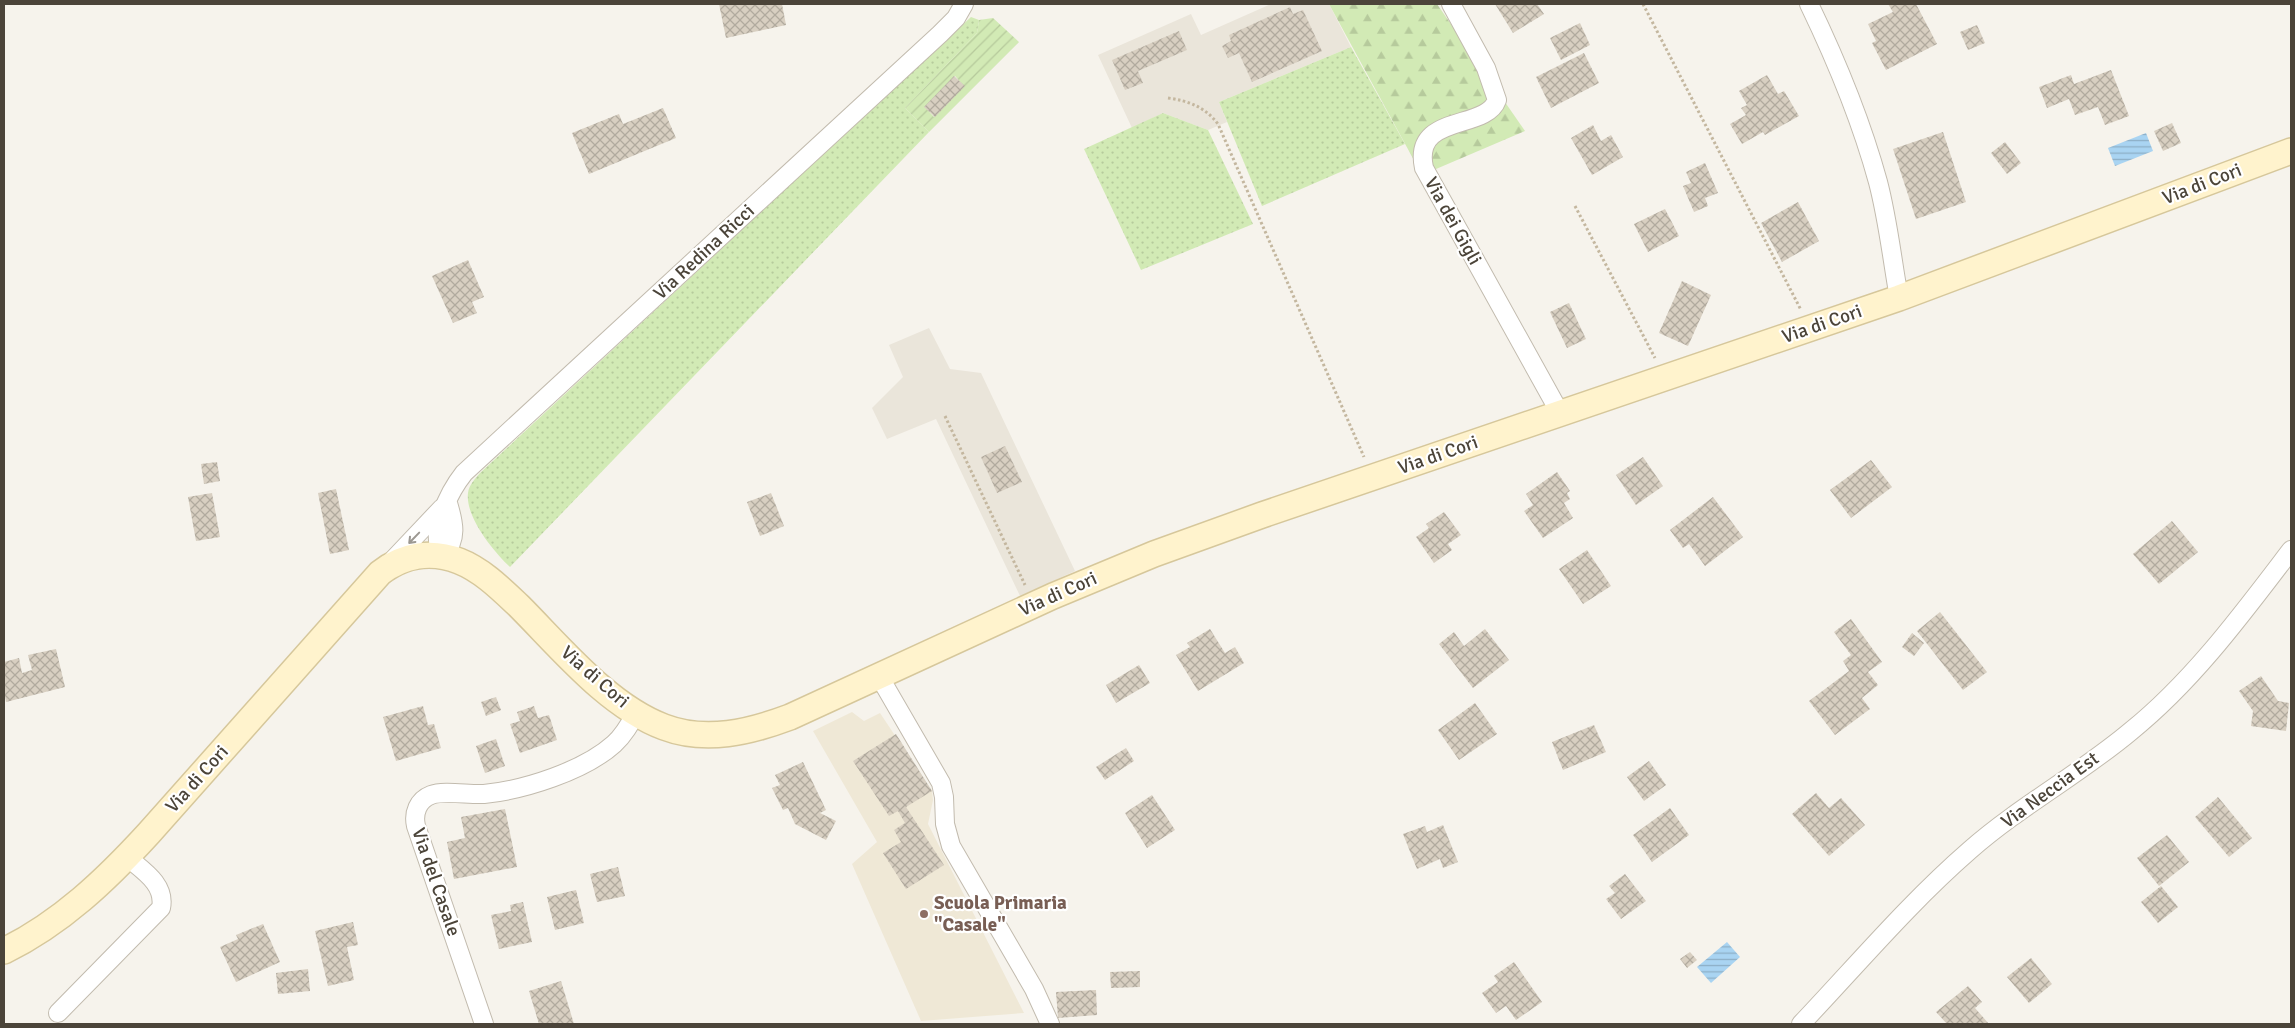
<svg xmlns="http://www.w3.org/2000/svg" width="2295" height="1028" viewBox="0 0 2295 1028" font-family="Signika,sans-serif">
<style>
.residential{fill:#eae5da}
.education{fill:#efe8d6}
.grass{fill:url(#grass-dots)}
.forest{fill:url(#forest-firs)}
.garden{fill:url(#garden-furrows);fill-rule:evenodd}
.water{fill:url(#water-rules)}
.building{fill:url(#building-cross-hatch)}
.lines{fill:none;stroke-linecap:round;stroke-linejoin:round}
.street-casing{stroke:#c2bbae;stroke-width:20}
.secondary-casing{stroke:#d6c79b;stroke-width:28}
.path{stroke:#c4b79f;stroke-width:3;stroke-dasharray:2.5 2.5;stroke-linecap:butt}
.street{stroke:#fff;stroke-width:18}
.secondary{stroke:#fff3cd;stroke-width:25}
.oneway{stroke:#9c9892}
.education-dot{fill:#8d6e63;stroke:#fff;stroke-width:2}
.labels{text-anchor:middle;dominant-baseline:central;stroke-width:4.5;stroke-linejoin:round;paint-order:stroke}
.street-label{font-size:19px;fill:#4b4439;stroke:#fff}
.education-label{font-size:19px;font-weight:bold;fill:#785e54;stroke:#fff;text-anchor:start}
</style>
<defs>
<pattern id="grass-dots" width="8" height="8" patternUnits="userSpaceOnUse" patternTransform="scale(1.25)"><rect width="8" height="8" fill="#d2eab5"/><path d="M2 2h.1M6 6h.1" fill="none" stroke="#b6ca9c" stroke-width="1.8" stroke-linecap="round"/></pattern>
<pattern id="forest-firs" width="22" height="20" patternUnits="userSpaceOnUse" patternTransform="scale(1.25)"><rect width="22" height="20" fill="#d2eab5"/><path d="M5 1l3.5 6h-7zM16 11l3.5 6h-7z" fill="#b6ca9c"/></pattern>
<pattern id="garden-furrows" width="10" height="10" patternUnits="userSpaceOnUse" patternTransform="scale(1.25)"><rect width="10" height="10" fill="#d2eab5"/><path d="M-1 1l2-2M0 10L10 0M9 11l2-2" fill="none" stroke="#b6ca9c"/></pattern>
<pattern id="water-rules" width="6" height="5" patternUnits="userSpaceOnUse" patternTransform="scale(1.25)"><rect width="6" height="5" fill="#a9d4f2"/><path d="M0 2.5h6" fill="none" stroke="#8caec5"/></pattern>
<pattern id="building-cross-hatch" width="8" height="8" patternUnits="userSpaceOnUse" patternTransform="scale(1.25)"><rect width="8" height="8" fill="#d8cfc1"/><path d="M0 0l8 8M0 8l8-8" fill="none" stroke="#b1aa9e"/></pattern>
</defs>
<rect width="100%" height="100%" fill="#f6f3ec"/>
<g class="residential">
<path d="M1271,4H1329L1351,47L1219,102L1227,122L1208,130L1163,113L1132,128L1098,55L1191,14L1201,35Z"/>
<path d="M929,328L950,369L981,373L1075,571L1020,596L936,419L887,439L872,408L903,377L889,345Z"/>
</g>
<path class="education" d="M852,712L864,721L880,713L932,791L933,800L928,824L1024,1013L921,1021L852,864L877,842L813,731Z"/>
<g class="grass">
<path d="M971,17L979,20L977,33L905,108L929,132L510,567C494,552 465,517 468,493C469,485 475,479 480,473Z"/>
<path d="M1351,47L1405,144L1262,206L1219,102Z"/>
<path d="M1163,113L1208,130L1253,224L1141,270L1084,149Z"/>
</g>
<path class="forest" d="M1329,4H1437L1525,131L1422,175Z"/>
<path class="garden" d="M993,18L1019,42L929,132L905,108L977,33L979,20ZM955,76L964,86L934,117L925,107Z"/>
<g class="water">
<path d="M2146,133L2153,151L2115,166L2108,148Z"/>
<path d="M1727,942L1740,957L1711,983L1697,967Z"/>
</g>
<g class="building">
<path d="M719,4H782L786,25L726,38Z"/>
<path d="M1495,4H1537L1544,14L1513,33Z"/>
<path d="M1888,4H1916L1937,44L1886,70L1872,43L1876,41L1868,24L1893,12Z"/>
<path d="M1290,7L1293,14L1303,10L1322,51L1252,82L1239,53L1228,58L1222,46L1231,41L1229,35Z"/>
<path d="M1580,23L1590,45L1561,60L1550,38Z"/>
<path d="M1977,25L1985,43L1968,50L1960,32Z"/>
<path d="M1179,31L1187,50L1138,71L1143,83L1125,90L1112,60Z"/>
<path d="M1584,53L1599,83L1551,108L1536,77Z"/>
<path d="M2111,70L2129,116L2105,125L2098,107L2075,115L2069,99L2047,108L2039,87L2071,75L2074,84Z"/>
<path d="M1767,75L1778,94L1784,91L1799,116L1765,135L1763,132L1742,144L1730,124L1746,115L1741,108L1747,105L1739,91Z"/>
<path d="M954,76L965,86L935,117L924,107Z"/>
<path d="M663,108L676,138L589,174L572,133L619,114L623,124Z"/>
<path d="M2172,123L2181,143L2163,151L2154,131Z"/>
<path d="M1593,125L1601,141L1611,135L1623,157L1592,175L1571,138Z"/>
<path d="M1943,132L1966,202L1916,219L1893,149Z"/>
<path d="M2005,142L2021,163L2007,174L1991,153Z"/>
<path d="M1705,163L1718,193L1705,198L1708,206L1694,212L1683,186L1691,183L1686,172Z"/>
<path d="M1798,202L1819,241L1782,262L1761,223Z"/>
<path d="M1665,209L1679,236L1648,252L1634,224Z"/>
<path d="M468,260L484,297L472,302L477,313L453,323L432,276Z"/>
<path d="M1682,281L1711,295L1688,346L1659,333Z"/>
<path d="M1569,303L1586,339L1567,348L1550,312Z"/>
<path d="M1005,446L1022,482L997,493L981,457Z"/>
<path d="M1643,457L1663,486L1636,505L1616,475Z"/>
<path d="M1871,460L1892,487L1851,518L1830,490Z"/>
<path d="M217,462L220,481L204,484L201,464Z"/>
<path d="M1557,472L1570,491L1567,493L1570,499L1564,503L1573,518L1543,538L1524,511L1533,505L1526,494Z"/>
<path d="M336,489L349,550L330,554L318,493Z"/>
<path d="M212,493L220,537L196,541L188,497Z"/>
<path d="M771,493L784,526L760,536L747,502Z"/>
<path d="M1713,497L1743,537L1705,566L1689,544L1683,548L1670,530Z"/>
<path d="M1444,512L1461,535L1448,544L1452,550L1434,563L1416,537L1429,528L1426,524Z"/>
<path d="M2172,521L2198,552L2159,584L2133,554Z"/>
<path d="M1587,550L1611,586L1583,604L1559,569Z"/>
<path d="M1940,612L1987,672L1963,690L1917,631Z"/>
<path d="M1851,619L1882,662L1868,672L1878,685L1862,698L1870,709L1835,735L1809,701L1849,671L1843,661L1851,655L1834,632Z"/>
<path d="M1210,629L1225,653L1235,647L1244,663L1198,691L1176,655L1190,647L1187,643Z"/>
<path d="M1485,629L1509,660L1473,688L1439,644L1454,632L1464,646Z"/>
<path d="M1912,633L1924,643L1914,656L1902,647Z"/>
<path d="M56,649L65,687L6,702L4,691V662L19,658L22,673L32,670L28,655Z"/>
<path d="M1139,665L1150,683L1116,703L1106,685Z"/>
<path d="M2261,676L2278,701L2289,703L2286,731L2251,726L2253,711L2239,691Z"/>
<path d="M496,697L501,710L486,716L481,702Z"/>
<path d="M1475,703L1497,734L1459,760L1438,730Z"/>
<path d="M423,706L428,725L434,724L441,748L396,761L383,717Z"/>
<path d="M534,706L538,718L549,715L557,740L520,753L510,724L520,721L517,712Z"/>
<path d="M1594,725L1606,752L1563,770L1552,742Z"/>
<path d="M896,734L932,791L906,807L944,865L906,889L883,853L901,842L894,830L905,823L898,811L889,816L853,761Z"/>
<path d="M496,739L505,766L485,773L476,746Z"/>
<path d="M1126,748L1134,761L1105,780L1096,767Z"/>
<path d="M1649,761L1666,785L1644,801L1627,777Z"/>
<path d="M803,762L826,810L820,813L836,821L826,840L795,824L788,808L783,810L772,788L780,785L775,775Z"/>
<path d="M1816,793L1829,808L1841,798L1865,825L1829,856L1792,814Z"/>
<path d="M1152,795L1175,830L1147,848L1125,813Z"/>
<path d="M2218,797L2252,838L2229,857L2195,817Z"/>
<path d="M1670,808L1689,835L1652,862L1633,835Z"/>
<path d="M505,809L517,867L454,879L447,842L465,838L461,817Z"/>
<path d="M1443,825L1458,862L1443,868L1440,859L1417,869L1403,834L1425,826L1427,832Z"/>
<path d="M2167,835L2189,862L2159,886L2137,858Z"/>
<path d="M618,867L625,896L597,902L590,874Z"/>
<path d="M1625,874L1646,901L1621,919L1606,899L1615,893L1609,886Z"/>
<path d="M2161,886L2178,907L2158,923L2141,902Z"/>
<path d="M576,890L584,923L555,930L547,897Z"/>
<path d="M523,902L532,942L499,949L491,915L511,911L510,905Z"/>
<path d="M353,922L358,945L347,947L354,980L328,986L315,931Z"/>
<path d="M263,924L280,962L236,982L220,947L238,939L236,935Z"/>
<path d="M1690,952L1697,960L1687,968L1680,959Z"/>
<path d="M2031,958L2052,984L2029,1003L2007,977Z"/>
<path d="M1514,962L1542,1002L1516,1020L1506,1006L1496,1013L1482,993L1498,982L1494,976Z"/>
<path d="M308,969L310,991L278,994L276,973Z"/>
<path d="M1140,971V987L1111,988L1110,972Z"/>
<path d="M561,981L574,1024H539L529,991Z"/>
<path d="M1968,986L1982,1002L1975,1008L1989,1024H1947L1936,1012Z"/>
<path d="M1096,990L1097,1015L1058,1018L1056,992Z"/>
</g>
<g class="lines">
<defs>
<g id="street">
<path d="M1451,4L1486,68L1497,100C1486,131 1412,113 1424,168L1560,413"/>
<path d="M1809,4C1837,62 1861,120 1878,182C1888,220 1892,259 1899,298"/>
<path d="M448,503C454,523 458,539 443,556C428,533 449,492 464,473L940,34L956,18L964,4"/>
<path d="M389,564L442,508"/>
<path d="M879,676L941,783L944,797L945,824L951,846L1034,989L1050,1024"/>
<path d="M58,1013L161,908C166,884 142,870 127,857"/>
<path d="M484,1024L416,826C413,813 418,800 431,795C444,790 469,795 484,794C524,790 584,771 614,744C624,735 630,724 636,713"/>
<path d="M1801,1024C1856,966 1909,903 1970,850C2020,806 2080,774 2131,731C2193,681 2243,613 2291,550"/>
</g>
<path id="secondary" d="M4,951C61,923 106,880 149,833L380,573C403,555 431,550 459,561C482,570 501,589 519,606C561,648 608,706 664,727C706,743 750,732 790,717L1053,596L1154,554L1262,515L1899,298L2291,151"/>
</defs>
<use href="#street" class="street-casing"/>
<use href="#secondary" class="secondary-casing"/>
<g class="path">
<path d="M1643,4L1801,310"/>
<path d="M1168,98C1189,101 1205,107 1218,124L1364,457"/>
<path d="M1575,206L1655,358"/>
<path d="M945,416L1025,585"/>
</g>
<use href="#street" class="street"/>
<use href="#secondary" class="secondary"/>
</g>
<defs><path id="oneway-shaft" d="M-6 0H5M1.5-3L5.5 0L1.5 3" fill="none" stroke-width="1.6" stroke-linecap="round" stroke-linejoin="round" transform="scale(1.25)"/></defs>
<use class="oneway" href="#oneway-shaft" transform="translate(414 538) rotate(134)"/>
<circle class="education-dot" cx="924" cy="914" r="5"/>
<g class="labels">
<g class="street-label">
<text transform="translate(2202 184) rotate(-21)">Via di Cori</text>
<text transform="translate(1453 221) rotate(61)">Via dei Gigli</text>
<text transform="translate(704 252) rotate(-43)">Via Redina Ricci</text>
<text transform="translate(1822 324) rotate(-19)">Via di Cori</text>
<text transform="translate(1438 455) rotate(-19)">Via di Cori</text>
<text transform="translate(1058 594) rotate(-24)">Via di Cori</text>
<text transform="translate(595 677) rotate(41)">Via di Cori</text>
<text transform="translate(197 779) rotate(-48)">Via di Cori</text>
<text transform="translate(2050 790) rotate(-36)">Via Neccia Est</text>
<text transform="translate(436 882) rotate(71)">Via del Casale</text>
</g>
<g class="education-label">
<text x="934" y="903">Scuola Primaria<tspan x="934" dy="22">"Casale"</tspan></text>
</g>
</g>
<rect width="2295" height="1028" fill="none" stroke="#4b4439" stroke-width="10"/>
</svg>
